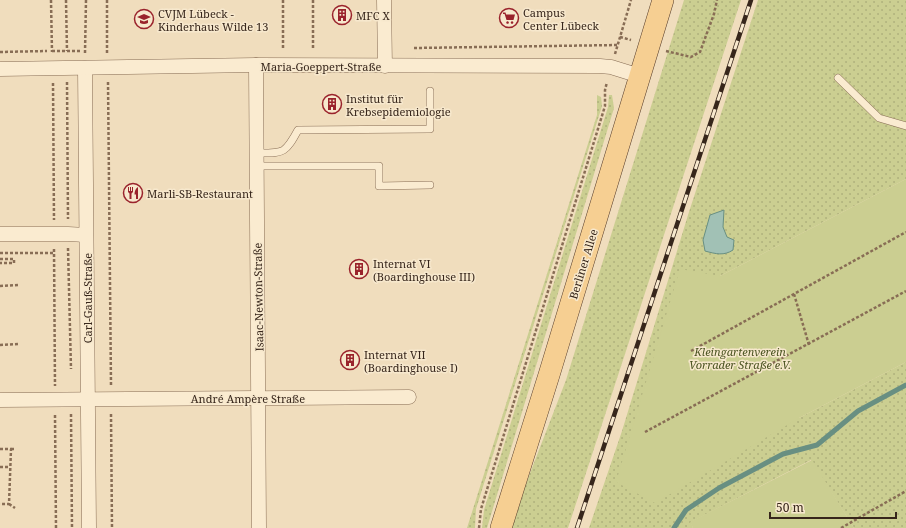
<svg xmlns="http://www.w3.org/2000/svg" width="906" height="528" viewBox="0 0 906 528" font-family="'Noto Serif',serif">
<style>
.grass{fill:url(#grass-dots)}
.garden{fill:#cbce91}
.water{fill:#a1c1b5;stroke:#688f82}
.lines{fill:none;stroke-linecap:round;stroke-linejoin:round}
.stream{stroke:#688f82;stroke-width:5}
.lane-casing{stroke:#886d55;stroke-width:8}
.street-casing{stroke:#886d55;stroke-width:15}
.primary-casing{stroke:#553b2a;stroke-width:22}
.path{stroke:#886d55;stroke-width:2.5;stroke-dasharray:3 2;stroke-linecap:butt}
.lane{stroke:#faebd0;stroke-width:7}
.street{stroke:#faebd0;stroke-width:14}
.primary{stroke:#f6cf92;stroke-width:21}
.rail-casing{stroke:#37261b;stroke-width:4.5}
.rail{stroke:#f7e8cd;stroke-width:3;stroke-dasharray:9;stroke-linecap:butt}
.labels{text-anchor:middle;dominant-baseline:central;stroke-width:3;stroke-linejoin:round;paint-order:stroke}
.poi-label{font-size:11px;fill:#37261b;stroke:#f7e8cd;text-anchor:start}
.street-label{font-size:11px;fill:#37261b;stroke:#f7e8cd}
.park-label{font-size:11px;font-style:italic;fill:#4b5421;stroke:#f7e8cd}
</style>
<defs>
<pattern id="grass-dots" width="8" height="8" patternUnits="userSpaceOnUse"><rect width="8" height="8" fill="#cbce91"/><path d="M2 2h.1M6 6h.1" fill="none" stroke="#afb17c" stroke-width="1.8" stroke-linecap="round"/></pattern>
</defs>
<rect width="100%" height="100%" fill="#f0ddbd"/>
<g class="grass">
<path d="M684,0H741L568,528H512L522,494L566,380Z"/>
<path d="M758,0H906V179L720,276L799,418L906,362V528H854L811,460L691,522L693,528H589L622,431L688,215Z"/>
<path d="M597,95L601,97L602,106L476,509L475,528H467L597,115Z"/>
<path d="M609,95H612L614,108L487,528H482L484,510L608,107Z"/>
</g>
<g class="garden">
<path d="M906,179V362L799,418L655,503L616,482L680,269L720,276Z"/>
<path d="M812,460L854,528H693L690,522Z"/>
</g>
<path class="water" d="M724,210L723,227L727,237L734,240L733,250C724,256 716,254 705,251L703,240L710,215Z"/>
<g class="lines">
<path class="stream" d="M674,528L686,510L719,488L783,454L817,445L858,411L906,385"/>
<defs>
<g id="lane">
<path d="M838,78L879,118L906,126"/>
<path d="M257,153C284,153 285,154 298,130L430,129V91"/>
<path d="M257,166H379V186L430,185"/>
</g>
<g id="street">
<path d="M384,0L385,66"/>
<path d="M256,65L259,528"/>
<path d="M85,68L89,528"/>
<path d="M0,69L256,65L600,66L611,67L640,76"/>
<path d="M0,234H68L86,235"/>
<path d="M0,400L409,397"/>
</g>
<path id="primary" d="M501,528L549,375L663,0"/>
</defs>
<use href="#lane" class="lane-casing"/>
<use href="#street" class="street-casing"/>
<use href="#primary" class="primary-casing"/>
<g class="path">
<path d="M51,0L52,52"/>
<path d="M66,0L67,51"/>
<path d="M107,0V53"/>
<path d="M283,0V49"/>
<path d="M313,0V49"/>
<path d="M620,37L631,40"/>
<path d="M414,48L618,45"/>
<path d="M52,51H81"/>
<path d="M666,51L691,57L700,52L714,14L717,0"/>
<path d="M0,52L47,51"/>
<path d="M85,53L86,0"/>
<path d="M615,54L631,0"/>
<path d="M67,82L68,219"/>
<path d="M108,82L111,385"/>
<path d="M53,83L54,220"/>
<path d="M68,248L71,369"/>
<path d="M54,249L55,386"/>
<path d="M0,253H54"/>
<path d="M0,259H14V263H0"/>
<path d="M0,286L19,285"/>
<path d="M794,294L809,345"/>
<path d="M0,345L19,344"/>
<path d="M691,351L906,232"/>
<path d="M71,414L72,528"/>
<path d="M111,414L112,528"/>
<path d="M55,415L56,528"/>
<path d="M645,432L906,291"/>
<path d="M0,449H11L9,504H0"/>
<path d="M11,449H16"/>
<path d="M0,467H10"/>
<path d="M9,504L15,508"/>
<path d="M479,528L481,509L605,106V90L607,82"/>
<path d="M841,528L906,491"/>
</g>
<use href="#lane" class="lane"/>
<use href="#street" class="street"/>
<use href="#primary" class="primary"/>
<defs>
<path id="rail" d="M577,528L751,0"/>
</defs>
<use href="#rail" class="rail-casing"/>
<use href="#rail" class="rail"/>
</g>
<defs>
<symbol id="building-ring" viewBox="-11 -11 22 22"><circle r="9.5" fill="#f7e8cd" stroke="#9a232c" stroke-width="1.5"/><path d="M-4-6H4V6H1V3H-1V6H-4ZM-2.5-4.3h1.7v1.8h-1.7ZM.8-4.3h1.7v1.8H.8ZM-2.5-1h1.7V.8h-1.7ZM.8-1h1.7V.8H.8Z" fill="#9a232c"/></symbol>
<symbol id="supermarket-ring" viewBox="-11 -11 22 22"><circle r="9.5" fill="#f7e8cd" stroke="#9a232c" stroke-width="1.5"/><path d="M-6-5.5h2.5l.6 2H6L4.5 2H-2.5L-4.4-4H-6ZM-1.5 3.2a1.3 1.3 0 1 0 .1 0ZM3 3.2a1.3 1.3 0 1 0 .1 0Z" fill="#9a232c"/></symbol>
<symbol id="school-ring" viewBox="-11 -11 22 22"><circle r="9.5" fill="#f7e8cd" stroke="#9a232c" stroke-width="1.5"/><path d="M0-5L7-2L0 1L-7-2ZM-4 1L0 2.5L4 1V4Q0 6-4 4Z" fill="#9a232c"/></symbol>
<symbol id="restaurant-ring" viewBox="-11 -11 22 22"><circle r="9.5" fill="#f7e8cd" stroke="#9a232c" stroke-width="1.5"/><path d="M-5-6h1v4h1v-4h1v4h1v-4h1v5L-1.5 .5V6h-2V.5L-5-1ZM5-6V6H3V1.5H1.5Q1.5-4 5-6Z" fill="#9a232c"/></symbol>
</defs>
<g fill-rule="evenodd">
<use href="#building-ring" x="331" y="4" width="22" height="22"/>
<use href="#supermarket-ring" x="498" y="7" width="22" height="22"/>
<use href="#school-ring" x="133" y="8" width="22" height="22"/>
<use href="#building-ring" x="321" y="93" width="22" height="22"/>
<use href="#restaurant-ring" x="122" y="182" width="22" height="22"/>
<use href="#building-ring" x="348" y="258" width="22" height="22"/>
<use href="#building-ring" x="339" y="349" width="22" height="22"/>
</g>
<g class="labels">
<g class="poi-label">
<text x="523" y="12">Campus<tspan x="523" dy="13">Center Lübeck</tspan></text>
<text x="158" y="13">CVJM Lübeck -<tspan x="158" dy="13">Kinderhaus Wilde 13</tspan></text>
<text x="356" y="15">MFC X</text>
<text x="346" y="98">Institut für<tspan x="346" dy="13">Krebsepidemiologie</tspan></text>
<text x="147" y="193">Marli-SB-Restaurant</text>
<text x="373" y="263">Internat VI<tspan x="373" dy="13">(Boardinghouse III)</tspan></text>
<text x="364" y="354">Internat VII<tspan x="364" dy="13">(Boardinghouse I)</tspan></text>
</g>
<g class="street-label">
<text x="321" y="66">Maria-Goeppert-Straße</text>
<text transform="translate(583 264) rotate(-73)">Berliner Allee</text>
<text transform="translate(258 297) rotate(-91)">Isaac-Newton-Straße</text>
<text transform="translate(87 298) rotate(-90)">Carl-Gauß-Straße</text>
<text x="248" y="398">André Ampère Straße</text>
</g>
<g class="park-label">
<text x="740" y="351">Kleingartenverein<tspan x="740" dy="13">Vorrader Straße e.V.</tspan></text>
</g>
</g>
<path d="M770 512v6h126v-6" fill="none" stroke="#37261b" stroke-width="2"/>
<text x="776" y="512" font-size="12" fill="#37261b" stroke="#f7e8cd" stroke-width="3" paint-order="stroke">50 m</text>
</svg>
